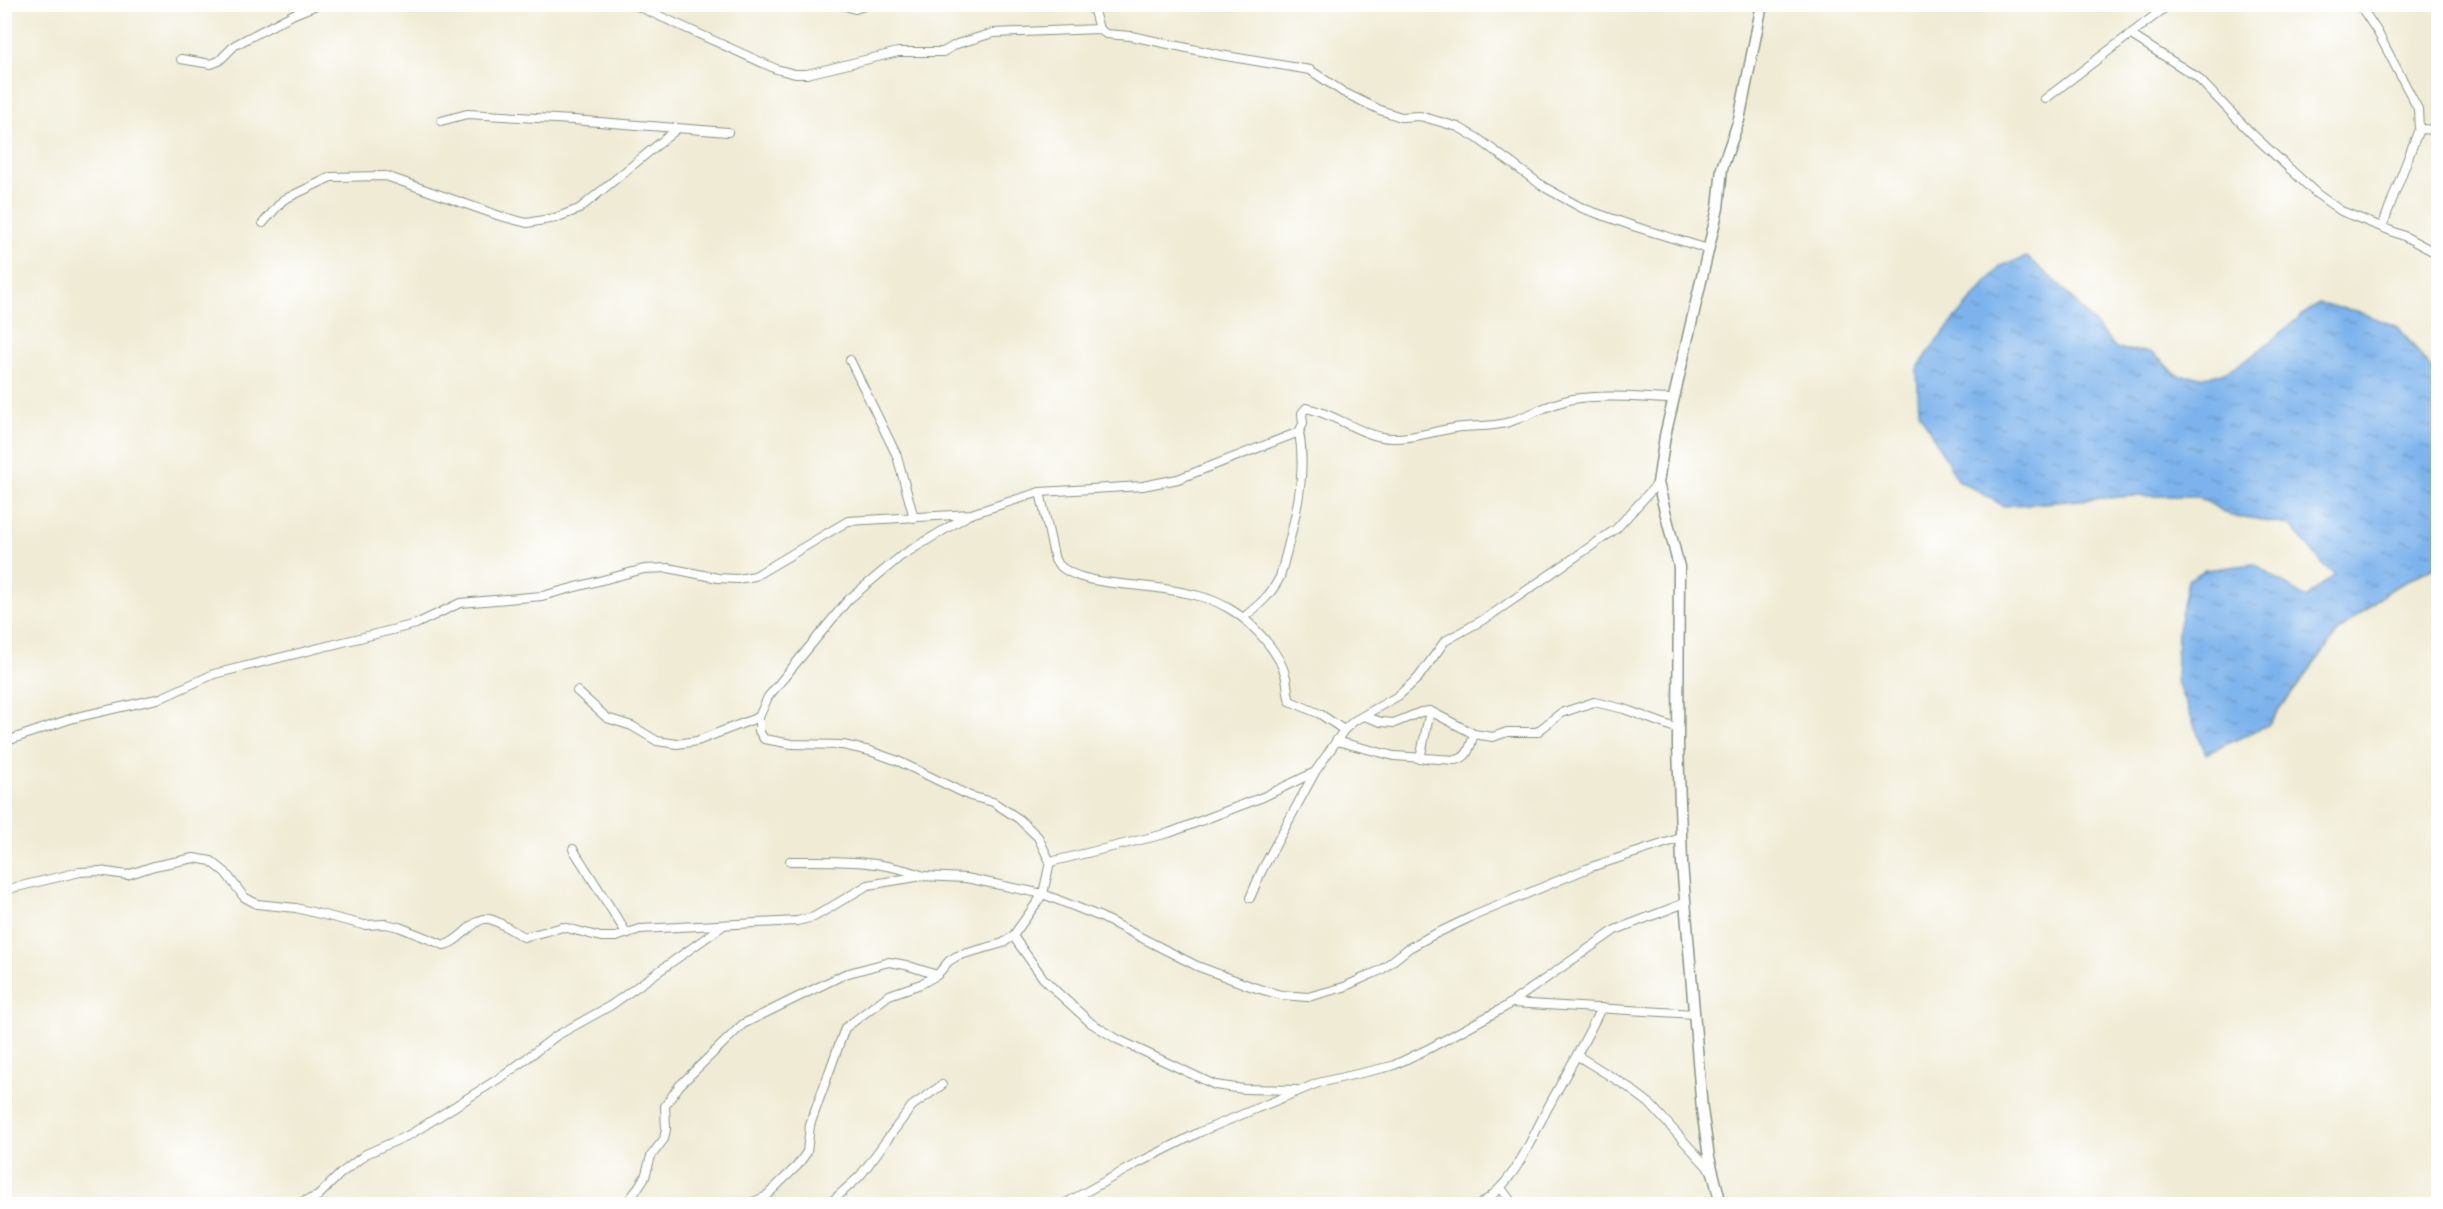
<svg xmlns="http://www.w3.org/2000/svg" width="2443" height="1209" viewBox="0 0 2443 1209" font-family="Mali,sans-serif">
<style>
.water{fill:url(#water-ripples);stroke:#4e7890;stroke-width:1.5}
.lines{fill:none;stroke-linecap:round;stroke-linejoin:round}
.minor-casing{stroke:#879484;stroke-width:10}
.tertiary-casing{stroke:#879484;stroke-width:13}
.minor{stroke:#fff;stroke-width:8}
.tertiary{stroke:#fff;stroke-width:10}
</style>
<defs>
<pattern id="water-ripples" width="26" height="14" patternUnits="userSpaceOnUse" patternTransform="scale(1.5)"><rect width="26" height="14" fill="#7db3ec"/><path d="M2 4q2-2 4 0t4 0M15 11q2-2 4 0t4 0" fill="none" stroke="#6693c0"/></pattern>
</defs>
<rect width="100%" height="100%" fill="#fff"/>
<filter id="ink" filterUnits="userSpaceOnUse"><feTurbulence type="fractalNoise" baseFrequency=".0167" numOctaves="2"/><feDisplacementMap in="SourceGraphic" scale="12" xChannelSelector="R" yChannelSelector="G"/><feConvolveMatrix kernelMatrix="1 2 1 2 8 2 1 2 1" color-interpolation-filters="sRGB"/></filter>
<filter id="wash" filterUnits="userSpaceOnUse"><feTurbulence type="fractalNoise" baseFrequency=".008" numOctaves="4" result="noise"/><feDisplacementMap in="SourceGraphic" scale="24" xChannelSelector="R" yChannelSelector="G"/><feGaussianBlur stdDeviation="1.35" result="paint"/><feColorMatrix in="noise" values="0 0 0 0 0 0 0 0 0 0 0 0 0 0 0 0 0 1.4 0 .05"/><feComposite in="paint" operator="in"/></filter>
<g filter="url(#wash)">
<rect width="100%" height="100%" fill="#efebd4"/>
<path class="water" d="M2027,257L2060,285L2117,349L2151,352L2179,376C2190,376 2205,378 2216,375C2256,362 2283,325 2319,304L2357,311L2398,327L2438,377V565L2391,589L2338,632L2268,725L2206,754L2176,680L2178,631L2188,580L2205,570L2255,564L2306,598L2335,574L2325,567L2290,525L2231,516L2197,496H2130L2004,506L1958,480L1919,412L1917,369L1939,338L2001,266Z"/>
</g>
<g filter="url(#ink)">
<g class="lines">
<defs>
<g id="minor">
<path d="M633,4L776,69L795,74H807L898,52H943L957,44L993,33L1099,29L1106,34L1131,36L1220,55L1310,70L1343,92L1380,110L1401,117L1420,116L1458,127L1477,138L1544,187L1582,208L1633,226L1708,249"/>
<path d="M840,4L855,9L870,4"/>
<path d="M939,4L941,7"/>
<path d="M1092,4L1099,29"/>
<path d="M2359,4L2377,31L2418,109L2419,129L2382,227"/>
<path d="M2131,35L2197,77L2249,131L2317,194L2341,211L2404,236L2438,254"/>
<path d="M181,59L211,64L219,61L235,45L294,14L319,4"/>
<path d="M2045,99L2170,4"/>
<path d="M441,121L467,114L573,120L728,132"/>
<path d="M2419,129L2438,130"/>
<path d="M263,223L283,200L331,177L386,176L500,216L527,223L555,218L579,209L677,129"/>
<path d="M850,360L897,456L914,518"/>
<path d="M1040,492L1055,560C1071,584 1123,583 1150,587C1166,589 1183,592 1199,596C1219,601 1241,614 1254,628C1267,641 1282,660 1286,678C1288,686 1287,693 1290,701L1320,714L1344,730"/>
<path d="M1243,618C1259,605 1271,595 1280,577C1292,531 1308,479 1299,432"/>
<path d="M577,691L607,718L632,726L657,741L677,744L697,741L759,717"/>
<path d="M1364,716L1381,722L1394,723L1421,712L1430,711L1474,734L1493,737L1507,732H1537L1561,713L1594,702L1624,709L1678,729"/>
<path d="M1336,741L1394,756L1455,760C1469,758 1470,746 1474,734"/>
<path d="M4,742L73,718L161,698L214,674L416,624L460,603L542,596L644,569L668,568L718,578L737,579L755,576L848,521L971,514L1040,492L1143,486L1178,479L1299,432L1303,424L1302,413L1306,408C1337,414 1361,437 1392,438C1414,439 1433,431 1455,428C1473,425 1491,428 1509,422C1531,415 1550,403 1573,399C1606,394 1641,398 1674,399"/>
<path d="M1420,759L1430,711"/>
<path d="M573,849L627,934"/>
<path d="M790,861C839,861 874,859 921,875"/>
<path d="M1050,862L1169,833L1263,797L1315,772"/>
<path d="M4,890L80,872L99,871L127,875L154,866L194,858L211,861L225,872L244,897L257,904L296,908L364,925L386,924L399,927L444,945C460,943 474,916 489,919C500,921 513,932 524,937L563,927L601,937H616L640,929L797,921L814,917L868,885L922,876L966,878L1043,894L1101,917L1197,966L1253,987L1281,995L1308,997L1344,987L1361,979L1381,970L1409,948L1431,936L1471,917L1591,867L1681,838"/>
<path d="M1250,898L1262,870L1315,772L1344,730L1354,721L1398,696L1418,678L1445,641L1488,617L1616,529L1658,483"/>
<path d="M1013,936L1043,978L1058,993L1091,1023L1117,1039L1215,1085L1243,1089L1297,1090"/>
<path d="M1511,1003L1695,1014"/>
<path d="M1578,1056L1628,1087L1649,1103L1713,1173"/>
<path d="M1501,1188L1513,1204"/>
<path d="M297,1204L318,1196L340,1174L366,1154L411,1134L506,1074L556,1036L610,1006L724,925"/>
<path d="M627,1204L645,1177L651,1156L664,1139L666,1129L665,1106L679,1086L743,1024L845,974L889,962L906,965L937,975"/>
<path d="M748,1204L765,1197L797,1166L807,1152L810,1125L845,1028L889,995L921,984L937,975L949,961L957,956L1003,943L1013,936L1043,894L1050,862L1038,837L1019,819L993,802L970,796L898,761L870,751L843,745L792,744L764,739L759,731V717L768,697L848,600L901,556L967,516"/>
<path d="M829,1204L860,1176L912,1106L942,1085"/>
<path d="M1064,1204L1138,1163L1200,1132L1318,1083L1392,1066L1430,1048L1505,1007L1615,930L1685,903"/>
<path d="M1480,1204C1513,1184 1527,1148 1544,1115C1563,1079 1584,1044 1601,1008"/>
</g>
<path id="tertiary" d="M1721,1204L1709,1157L1702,1110L1682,863L1678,745L1679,567L1658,483L1665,436L1718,208L1722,168L1739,120L1762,4"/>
</defs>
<use href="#minor" class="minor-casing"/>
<use href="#tertiary" class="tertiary-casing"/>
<use href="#minor" class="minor"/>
<use href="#tertiary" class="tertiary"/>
</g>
</g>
<rect width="2443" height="1209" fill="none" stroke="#fff" stroke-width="24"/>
</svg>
